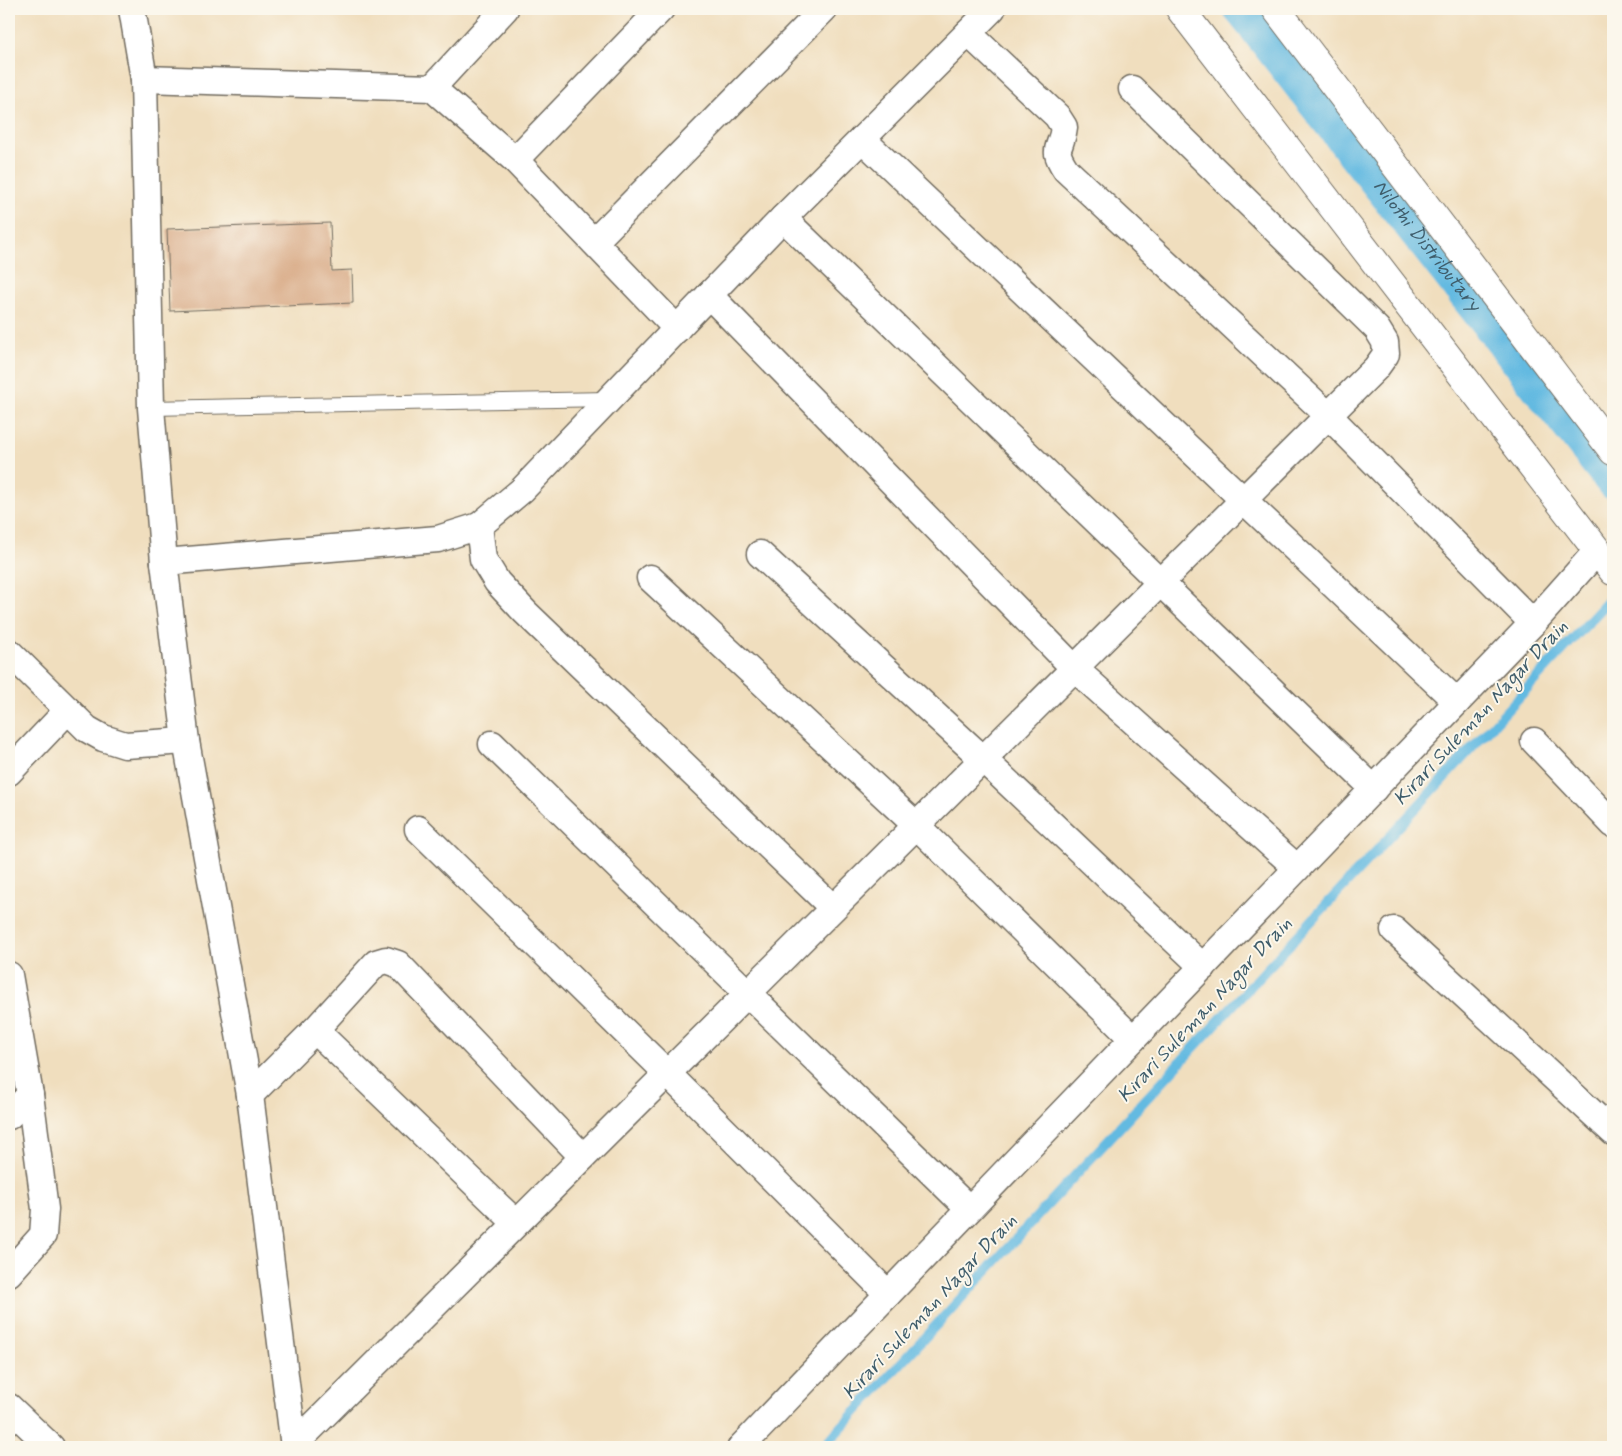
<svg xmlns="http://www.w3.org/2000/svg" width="1622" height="1456" viewBox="0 0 1622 1456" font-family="Mynerve,sans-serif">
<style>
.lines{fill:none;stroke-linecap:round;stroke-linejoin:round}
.stream{stroke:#64bae1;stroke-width:10}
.canal{stroke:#64bae1;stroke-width:35}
.building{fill:#d9ac88}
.service-casing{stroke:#706a5e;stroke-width:16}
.minor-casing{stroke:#706a5e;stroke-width:29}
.tertiary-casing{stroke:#706a5e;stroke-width:30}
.service{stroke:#fff;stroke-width:14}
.minor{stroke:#fff;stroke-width:26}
.tertiary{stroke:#fff;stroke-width:28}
.labels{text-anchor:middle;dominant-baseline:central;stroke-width:4;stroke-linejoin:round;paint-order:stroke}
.water-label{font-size:20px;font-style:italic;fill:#3f5d6b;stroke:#fbf7ec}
</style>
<rect width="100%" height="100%" fill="#fbf7ec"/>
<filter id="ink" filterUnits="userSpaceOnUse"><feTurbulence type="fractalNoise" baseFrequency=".02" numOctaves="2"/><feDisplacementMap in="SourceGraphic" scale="10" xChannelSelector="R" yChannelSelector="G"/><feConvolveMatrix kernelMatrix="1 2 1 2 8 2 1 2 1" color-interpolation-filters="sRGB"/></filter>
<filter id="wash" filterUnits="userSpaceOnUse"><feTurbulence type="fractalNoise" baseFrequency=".0096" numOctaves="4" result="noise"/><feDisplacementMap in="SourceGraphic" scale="20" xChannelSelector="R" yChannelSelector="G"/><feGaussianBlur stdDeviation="1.12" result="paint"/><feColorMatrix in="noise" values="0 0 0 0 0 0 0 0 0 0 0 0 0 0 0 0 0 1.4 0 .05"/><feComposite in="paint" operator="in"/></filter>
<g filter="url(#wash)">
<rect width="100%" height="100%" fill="#f0debe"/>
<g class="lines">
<path class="stream" d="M823,1447L1613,596"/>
<path class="canal" id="s1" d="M1241,9L1613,482"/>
</g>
<g id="blocks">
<path class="building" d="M330,223L332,271L352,270L353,303L170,311L167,229Z"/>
</g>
</g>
<g filter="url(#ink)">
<use href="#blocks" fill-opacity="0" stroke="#706a5e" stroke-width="1"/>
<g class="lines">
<defs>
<path id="service" d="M151,408L609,399"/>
<g id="minor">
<path d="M132,9L144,79L151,408L164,562L186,741L250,1095L294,1447"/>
<path d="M968,33L1057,116L1064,127C1062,150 1050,146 1066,170L1328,415L1533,623"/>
<path d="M144,79L432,88L505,9"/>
<path d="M432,88L515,160L677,329"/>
<path d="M862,139L1457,702"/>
<path d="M515,160L661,9"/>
<path d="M783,218L1374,789"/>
<path d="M594,242L824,9"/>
<path d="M709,295L1074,668L1297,868"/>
<path d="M479,526L483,559L497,582L525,612L833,908"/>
<path d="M760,554L983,759L1203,967"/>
<path d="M164,562L438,539L479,526L522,490L783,218L992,9"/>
<path d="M650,578L916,825L1133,1039"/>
<path d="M9,652L87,729L103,738L125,745L186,741"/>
<path d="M1534,741L1613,824"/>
<path d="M492,744L969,1209"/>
<path d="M9,772L68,710"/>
<path d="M418,829L667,1073L888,1294"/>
<path d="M1394,930L1613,1132"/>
<path d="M9,975L30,1095L45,1209L43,1235L9,1273"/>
<path d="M315,1030L516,1223"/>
<path d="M250,1095L315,1030L376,963L386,960L398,964L583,1157"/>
<path d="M9,1116L30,1095"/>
<path d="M9,1407L51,1447"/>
<path d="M294,1445L1376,368L1386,354L1385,342L1377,329L1132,89"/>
<path d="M741,1447L1533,623L1597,551"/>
</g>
<g id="tertiary">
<path d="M1180,9L1613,571"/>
<path d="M1276,9L1613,451"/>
</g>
</defs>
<use href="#service" class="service-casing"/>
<use href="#minor" class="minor-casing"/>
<use href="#tertiary" class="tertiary-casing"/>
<use href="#service" class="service"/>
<use href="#minor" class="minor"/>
<use href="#tertiary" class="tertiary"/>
</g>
</g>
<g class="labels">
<g class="water-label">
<text stroke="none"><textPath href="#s1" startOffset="301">Nilothi Distributary</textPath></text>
<text transform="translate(1481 713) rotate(-47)">Kirari Suleman Nagar Drain</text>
<text transform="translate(1205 1010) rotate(-47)">Kirari Suleman Nagar Drain</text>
<text transform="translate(930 1307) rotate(-47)">Kirari Suleman Nagar Drain</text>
</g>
</g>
<rect width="1622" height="1456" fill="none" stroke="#fbf7ec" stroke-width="30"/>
</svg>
